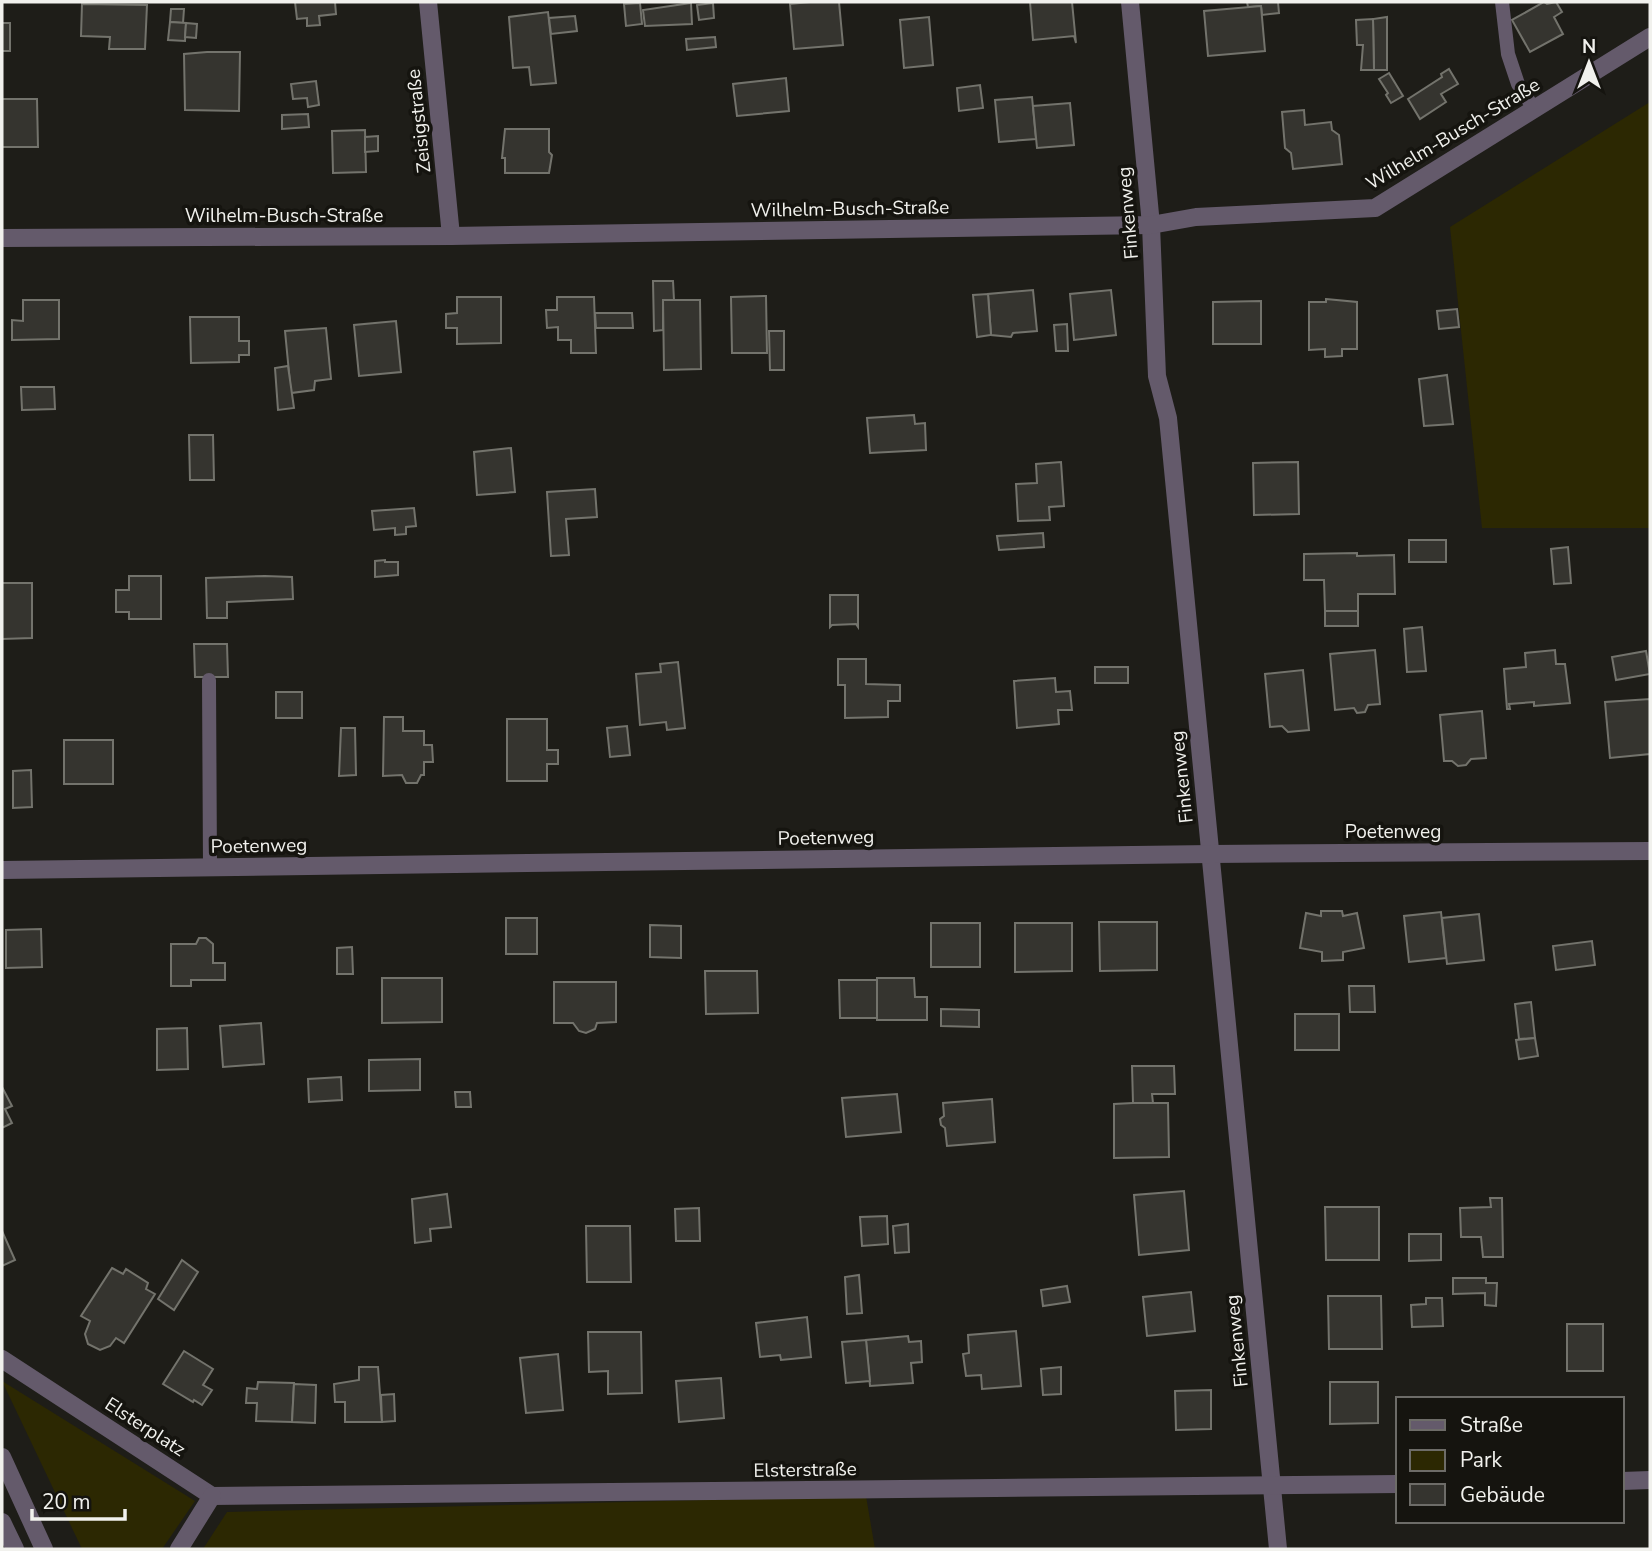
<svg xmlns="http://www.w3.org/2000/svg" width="1652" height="1551" viewBox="0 0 1652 1551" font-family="'Nunito Sans',sans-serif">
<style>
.green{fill:#2c2802}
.building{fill:#35342f;stroke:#73736c;stroke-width:2}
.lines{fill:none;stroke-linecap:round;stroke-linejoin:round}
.service{stroke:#645a6b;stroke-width:14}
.minor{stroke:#645a6b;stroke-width:18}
.tertiary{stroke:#645a6b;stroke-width:18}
.labels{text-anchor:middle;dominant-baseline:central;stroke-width:7;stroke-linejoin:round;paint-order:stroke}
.street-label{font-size:19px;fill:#f1f1ed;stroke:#15140f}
</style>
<rect width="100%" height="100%" fill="#1e1d18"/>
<g class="green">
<path d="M1650,102V528H1482L1450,227Z"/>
<path d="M2,1381L195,1501L162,1549H82Z"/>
<path d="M866,1496L875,1549H203L227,1512Z"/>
</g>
<g class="building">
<path d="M295,2H335L336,14L319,16L320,25L307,26V18L297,19Z"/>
<path d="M810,2H839L843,45L794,49L790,4Z"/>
<path d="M1030,2H1072L1076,43L1074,36L1033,40Z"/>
<path d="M1247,2H1278L1279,13L1262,15L1261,6L1248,7Z"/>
<path d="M1544,2L1547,4L1556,2L1562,12L1554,17L1563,34L1530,52L1512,20Z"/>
<path d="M640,3L642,24L626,26L624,4Z"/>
<path d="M691,3L692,24L645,26L643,10Z"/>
<path d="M713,3L714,18L699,20L697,5Z"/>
<path d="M82,4L147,5L145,49H109L110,37L81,36Z"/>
<path d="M1261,6L1265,51L1208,56L1204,11Z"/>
<path d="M171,9H184L183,23L170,22Z"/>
<path d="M548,12L556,83L531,85L529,67L513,68L509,17Z"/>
<path d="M575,16L577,31L551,34L549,18Z"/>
<path d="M929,17L933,65L904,68L900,20Z"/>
<path d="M1387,17V70H1374L1373,19Z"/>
<path d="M1373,19L1374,70H1361L1363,45H1357L1356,20Z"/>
<path d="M170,22L186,23L185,41L168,40Z"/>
<rect x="2" y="23" width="8" height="28"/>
<path d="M186,23L197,24L196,38L185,37Z"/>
<path d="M715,37L716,47L687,50L686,39Z"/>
<path d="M207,52H240L239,111L185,110L184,54Z"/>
<path d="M1449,69L1458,84L1441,94L1446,102L1420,119L1408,99L1442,77L1441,74Z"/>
<path d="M1389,73L1403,96L1391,103L1386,95L1388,93L1379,79Z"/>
<path d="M786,78L789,111L737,116L733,84Z"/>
<path d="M316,81L319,105L308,107L307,98L293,99L291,84Z"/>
<path d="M980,85L983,108L959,111L957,88Z"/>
<path d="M1032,97L1036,139L999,142L995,100Z"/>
<path d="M2,99H37L38,147H2Z"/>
<path d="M1070,103L1074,145L1037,148L1033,106Z"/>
<path d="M1304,110L1305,125L1331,122L1332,130L1339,135L1342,164L1293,169L1291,153L1285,148L1282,112Z"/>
<path d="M308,114L309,127L282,129V115Z"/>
<path d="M505,129H549V152L552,155L549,173H505V158H502Z"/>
<path d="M365,130L366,172L333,173L332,131Z"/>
<path d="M378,136V151L365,152V137Z"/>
<path d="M653,281H673L674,300H663V330L654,331Z"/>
<path d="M1033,290L1037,331L1013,333L1011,337L991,335L988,294Z"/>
<path d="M1111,290L1116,335L1074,340L1070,294Z"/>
<path d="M988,294L991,335L977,337L973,295Z"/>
<path d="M766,296L767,353H732L731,297Z"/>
<path d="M457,297H501V343L457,344V328H446V314L457,313Z"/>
<path d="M557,297H594L596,353H571V340H558V327L547,328L546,310H557Z"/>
<path d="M1326,299L1357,302V349H1342V356L1325,357V349L1309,350V302H1326Z"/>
<path d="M23,300H59V339L12,340V320L23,321Z"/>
<path d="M663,300H700L701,369L664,370Z"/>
<path d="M1261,301V344H1213V302Z"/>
<path d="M1457,309L1459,327L1439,329L1437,311Z"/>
<path d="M595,313H632L633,328H596Z"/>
<path d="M190,317H239V341H249V355H239V362L191,363Z"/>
<path d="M396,321L401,372L359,376L354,325Z"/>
<path d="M1067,324L1068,351H1056L1054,325Z"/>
<path d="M326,328L331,379L315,381L314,390L291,393L285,331Z"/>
<path d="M769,331H784V370H770Z"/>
<path d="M288,366L294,408L278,410L275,368Z"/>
<path d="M1447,375L1453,424L1424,426L1419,379Z"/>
<path d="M21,387H54L55,409L22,410Z"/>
<path d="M914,415L915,424L925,423L926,450L870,453L867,418Z"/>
<path d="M189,435H213L214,480H190Z"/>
<path d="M511,448L515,492L477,495L474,452Z"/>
<path d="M1061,462L1064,506L1049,507L1050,520L1018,521L1016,484L1037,483L1036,464Z"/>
<path d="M1298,462L1299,514L1254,515L1253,463Z"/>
<path d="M595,489L597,517L566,519L569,555L551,556L547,492Z"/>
<path d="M414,508L416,526L406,527V534L395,535V528L374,530L372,511Z"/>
<path d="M1043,533L1044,547L999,550L997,536Z"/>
<rect x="1409" y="540" width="37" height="22"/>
<path d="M1568,547L1571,583L1554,584L1551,549Z"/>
<path d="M1357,553V556L1394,555L1395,594H1358V611H1325L1324,580H1304V554Z"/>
<path d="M385,560V562H398V575L375,577V561Z"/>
<path d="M129,576H161V619H129V612H116V590H129Z"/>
<path d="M265,576L292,577L293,599L227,602V618H207L206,578Z"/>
<path d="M2,583H32V638L2,639Z"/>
<path d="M830,595H858V627L856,624L832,625L830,627Z"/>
<rect x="1325" y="611" width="33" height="15"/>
<path d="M1422,627L1426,671L1407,672L1404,629Z"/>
<path d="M194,644H227L228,677H195Z"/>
<path d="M1375,650L1380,704L1368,705L1365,712L1357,713L1354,708L1335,710L1330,654Z"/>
<path d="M1555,650L1556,664H1565L1570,703L1534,706V702L1509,704L1510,709H1507L1504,669L1526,667L1525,653Z"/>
<path d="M1646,651L1650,674L1616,680L1612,657Z"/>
<path d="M838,659H866V684L900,685V701H888V717L845,718V685H838Z"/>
<path d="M678,662L685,728L667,730L666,722L640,725L636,674L661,672L660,664Z"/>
<rect x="1095" y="667" width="33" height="16"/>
<path d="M1303,670L1309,730L1288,732L1282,726L1270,727L1265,674Z"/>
<path d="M1055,678L1056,692L1070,691L1072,710H1058L1059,724L1017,728L1014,681Z"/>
<rect x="276" y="692" width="26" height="26"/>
<path d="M1650,699V754L1610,758L1605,702Z"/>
<path d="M1482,711L1486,758L1471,759L1466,765L1458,766L1452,761H1444L1440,715Z"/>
<path d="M384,717H403V731H424V745H432L433,762H424V775H421L417,783H406L402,775L383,776Z"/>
<path d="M507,719H547V750H558V764H547V781H507Z"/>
<path d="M627,726L630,755L610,757L607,728Z"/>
<path d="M341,728H355L356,775L339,776Z"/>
<rect x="64" y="740" width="49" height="44"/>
<path d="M31,770L32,807L13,808V771Z"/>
<path d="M1321,911H1342L1343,916L1357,913L1364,948L1343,952V960L1322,961V952L1300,948L1306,913L1321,916Z"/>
<path d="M1441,912L1446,958L1409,962L1404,916Z"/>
<path d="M1479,914L1484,960L1447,964L1442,918Z"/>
<rect x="506" y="918" width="31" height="36"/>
<path d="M1099,922H1157V970L1100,971Z"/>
<rect x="931" y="923" width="49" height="44"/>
<path d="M1015,923H1072V971L1015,972Z"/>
<path d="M650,925L681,926V958L650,957Z"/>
<path d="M41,929L42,967L6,968V930Z"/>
<path d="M199,938H206L213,944V963H225V980H191V986H171V944H196Z"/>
<path d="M1592,941L1595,965L1556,970L1553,946Z"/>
<path d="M352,947L353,974H337V948Z"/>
<path d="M705,971H757L758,1013L706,1014Z"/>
<path d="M382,978H442V1022L382,1023Z"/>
<path d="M877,978H914L915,997H927V1020H877Z"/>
<path d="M839,980H877V1018H840Z"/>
<path d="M554,982H616V1022L597,1023L595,1029L586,1033L579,1031L573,1023H554Z"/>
<path d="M1349,986H1374L1375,1012H1350Z"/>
<path d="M1531,1002L1535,1038L1519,1039L1515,1004Z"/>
<path d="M941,1009L979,1010V1027L941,1026Z"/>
<rect x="1295" y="1014" width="44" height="36"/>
<path d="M261,1023L264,1064L223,1067L220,1026Z"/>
<path d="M187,1028L188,1069L157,1070V1029Z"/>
<path d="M1535,1038L1538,1056L1519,1059L1516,1040Z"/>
<path d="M420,1059V1090L369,1091V1060Z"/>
<path d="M1132,1066H1174L1175,1094H1152L1153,1103H1133Z"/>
<path d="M341,1077L342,1100L309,1102L308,1079Z"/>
<path d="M2,1087L12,1106L5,1109L12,1123L2,1128Z"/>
<path d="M455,1092H470L471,1107H456Z"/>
<path d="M897,1094L901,1132L846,1137L842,1098Z"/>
<path d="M992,1099L995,1142L947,1146L945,1128L941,1125L940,1119L944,1116L943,1103Z"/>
<path d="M1133,1103H1168L1169,1157L1114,1158V1104Z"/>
<path d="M1184,1191L1189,1250L1139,1255L1134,1195Z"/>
<path d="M447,1194L451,1227L430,1229L431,1241L415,1243L412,1199Z"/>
<path d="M1490,1198H1502L1503,1257H1483L1481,1237H1461L1460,1208L1491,1207Z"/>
<path d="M1325,1207H1379V1260H1326Z"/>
<path d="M699,1208L700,1241H676L675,1209Z"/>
<path d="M887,1216L888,1244L862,1246L860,1217Z"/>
<path d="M908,1224L909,1252L895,1253L893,1226Z"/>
<path d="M586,1226H630L631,1282H587Z"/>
<path d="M2,1231L15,1260L2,1266Z"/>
<path d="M1409,1234H1441V1260L1409,1261Z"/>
<path d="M182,1260L198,1272L174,1310L158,1299Z"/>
<path d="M112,1268L123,1274L126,1269L148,1283L146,1289L155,1294L124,1343L116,1338L110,1346L100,1350L88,1344L85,1334L90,1321L81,1316Z"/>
<path d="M859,1275L862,1313L847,1314L845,1277Z"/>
<path d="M1453,1278H1486V1283H1497L1496,1306L1485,1305V1293L1453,1294Z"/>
<path d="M1067,1286L1070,1302L1043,1306L1041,1290Z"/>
<path d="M1191,1292L1195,1331L1147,1336L1143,1297Z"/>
<path d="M1328,1296H1381L1382,1349H1329Z"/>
<path d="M1426,1298H1442L1443,1326L1412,1327L1411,1305L1426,1304Z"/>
<path d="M807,1317L811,1357L781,1360L780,1355L760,1357L756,1323Z"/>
<rect x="1567" y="1324" width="36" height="47"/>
<path d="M1016,1331L1021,1386L982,1389L981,1375L966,1376L963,1354L969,1353L968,1335Z"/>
<path d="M588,1332H641L642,1393L608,1394V1371L589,1372Z"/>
<path d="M908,1336L909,1342L921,1341L922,1362L911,1363L913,1383L870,1386L866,1340Z"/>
<path d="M866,1340L870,1381L846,1383L842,1342Z"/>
<path d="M184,1351L213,1369L203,1385L212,1390L202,1405L194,1400L193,1402L163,1384Z"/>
<path d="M558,1354L563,1410L526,1413L520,1358Z"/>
<path d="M359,1367H378L382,1422H345V1402H335L334,1384L359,1380Z"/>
<path d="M1061,1367V1394L1043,1395L1041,1369Z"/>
<path d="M721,1378L724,1418L679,1422L676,1381Z"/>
<path d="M258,1382L294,1383L292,1422L256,1421L257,1403H246L247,1388L257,1389Z"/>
<path d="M1330,1382H1378V1423L1330,1424Z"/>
<path d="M294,1384L316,1385L315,1423L292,1422Z"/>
<path d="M1211,1390V1429L1176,1430L1175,1391Z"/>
<path d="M394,1394L395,1421L382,1422L381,1395Z"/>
</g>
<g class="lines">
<g class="service">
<path d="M1502,2L1508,54L1518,84L1534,109"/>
<path d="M209,680L210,868"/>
</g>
<g class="minor">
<path d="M428,2L451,236"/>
<path d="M1130,2L1151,225L1157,376L1168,418L1278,1549"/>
<path d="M2,238L451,236L1151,225L1196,217L1375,208L1650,37"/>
<path d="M2,870L1211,854L1650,851"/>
<path d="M2,1359L212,1496"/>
<path d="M1622,1481L1650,1480"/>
<path d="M212,1496L1398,1484"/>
<path d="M179,1549L212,1496"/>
</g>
<g class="tertiary">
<path d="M2,1457L44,1549"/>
<path d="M2,1522L15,1549"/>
</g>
</g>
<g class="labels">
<g class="street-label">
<text transform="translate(419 121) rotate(-96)">Zeisigstraße</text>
<text transform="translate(1453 134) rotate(-31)">Wilhelm-Busch-Straße</text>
<text transform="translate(850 209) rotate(-1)">Wilhelm-Busch-Straße</text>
<text transform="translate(1128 213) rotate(-95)">Finkenweg</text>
<text x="284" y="216">Wilhelm-Busch-Straße</text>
<text transform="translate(1182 777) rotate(-96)">Finkenweg</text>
<text x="1393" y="832">Poetenweg</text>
<text transform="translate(826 838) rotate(-1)">Poetenweg</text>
<text transform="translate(259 846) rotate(-1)">Poetenweg</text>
<text transform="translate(1237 1341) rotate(-96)">Finkenweg</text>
<text transform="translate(145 1427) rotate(33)">Elsterplatz</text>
<text transform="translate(805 1470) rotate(-1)">Elsterstraße</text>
</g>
</g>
<rect width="1652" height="1551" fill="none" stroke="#f1f1ed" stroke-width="7"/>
<rect x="1396" y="1397" width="228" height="126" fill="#15140f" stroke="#6d6c68" stroke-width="2"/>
<rect x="1410" y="1420" width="35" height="10" fill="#645a6b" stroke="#6d6c68" stroke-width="2"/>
<text x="1460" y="1432" font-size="21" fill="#f1f1ed">Straße</text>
<rect x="1410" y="1450" width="35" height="21" fill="#2c2802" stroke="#6d6c68" stroke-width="2"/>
<text x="1460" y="1467" font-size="21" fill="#f1f1ed">Park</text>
<rect x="1410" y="1484" width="35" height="21" fill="#35342f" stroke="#6d6c68" stroke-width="2"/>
<text x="1460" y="1502" font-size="21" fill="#f1f1ed">Gebäude</text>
<g transform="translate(1589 63)" stroke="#15140f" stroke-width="5" paint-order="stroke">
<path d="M0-5L12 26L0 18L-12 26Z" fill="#f1f1ed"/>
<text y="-10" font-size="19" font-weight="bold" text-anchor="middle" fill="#f1f1ed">N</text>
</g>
<path d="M32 1509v10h93v-10" fill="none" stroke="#f1f1ed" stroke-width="3.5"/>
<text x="42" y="1509" font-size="21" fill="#f1f1ed" stroke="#15140f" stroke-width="5" paint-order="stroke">20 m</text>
</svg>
